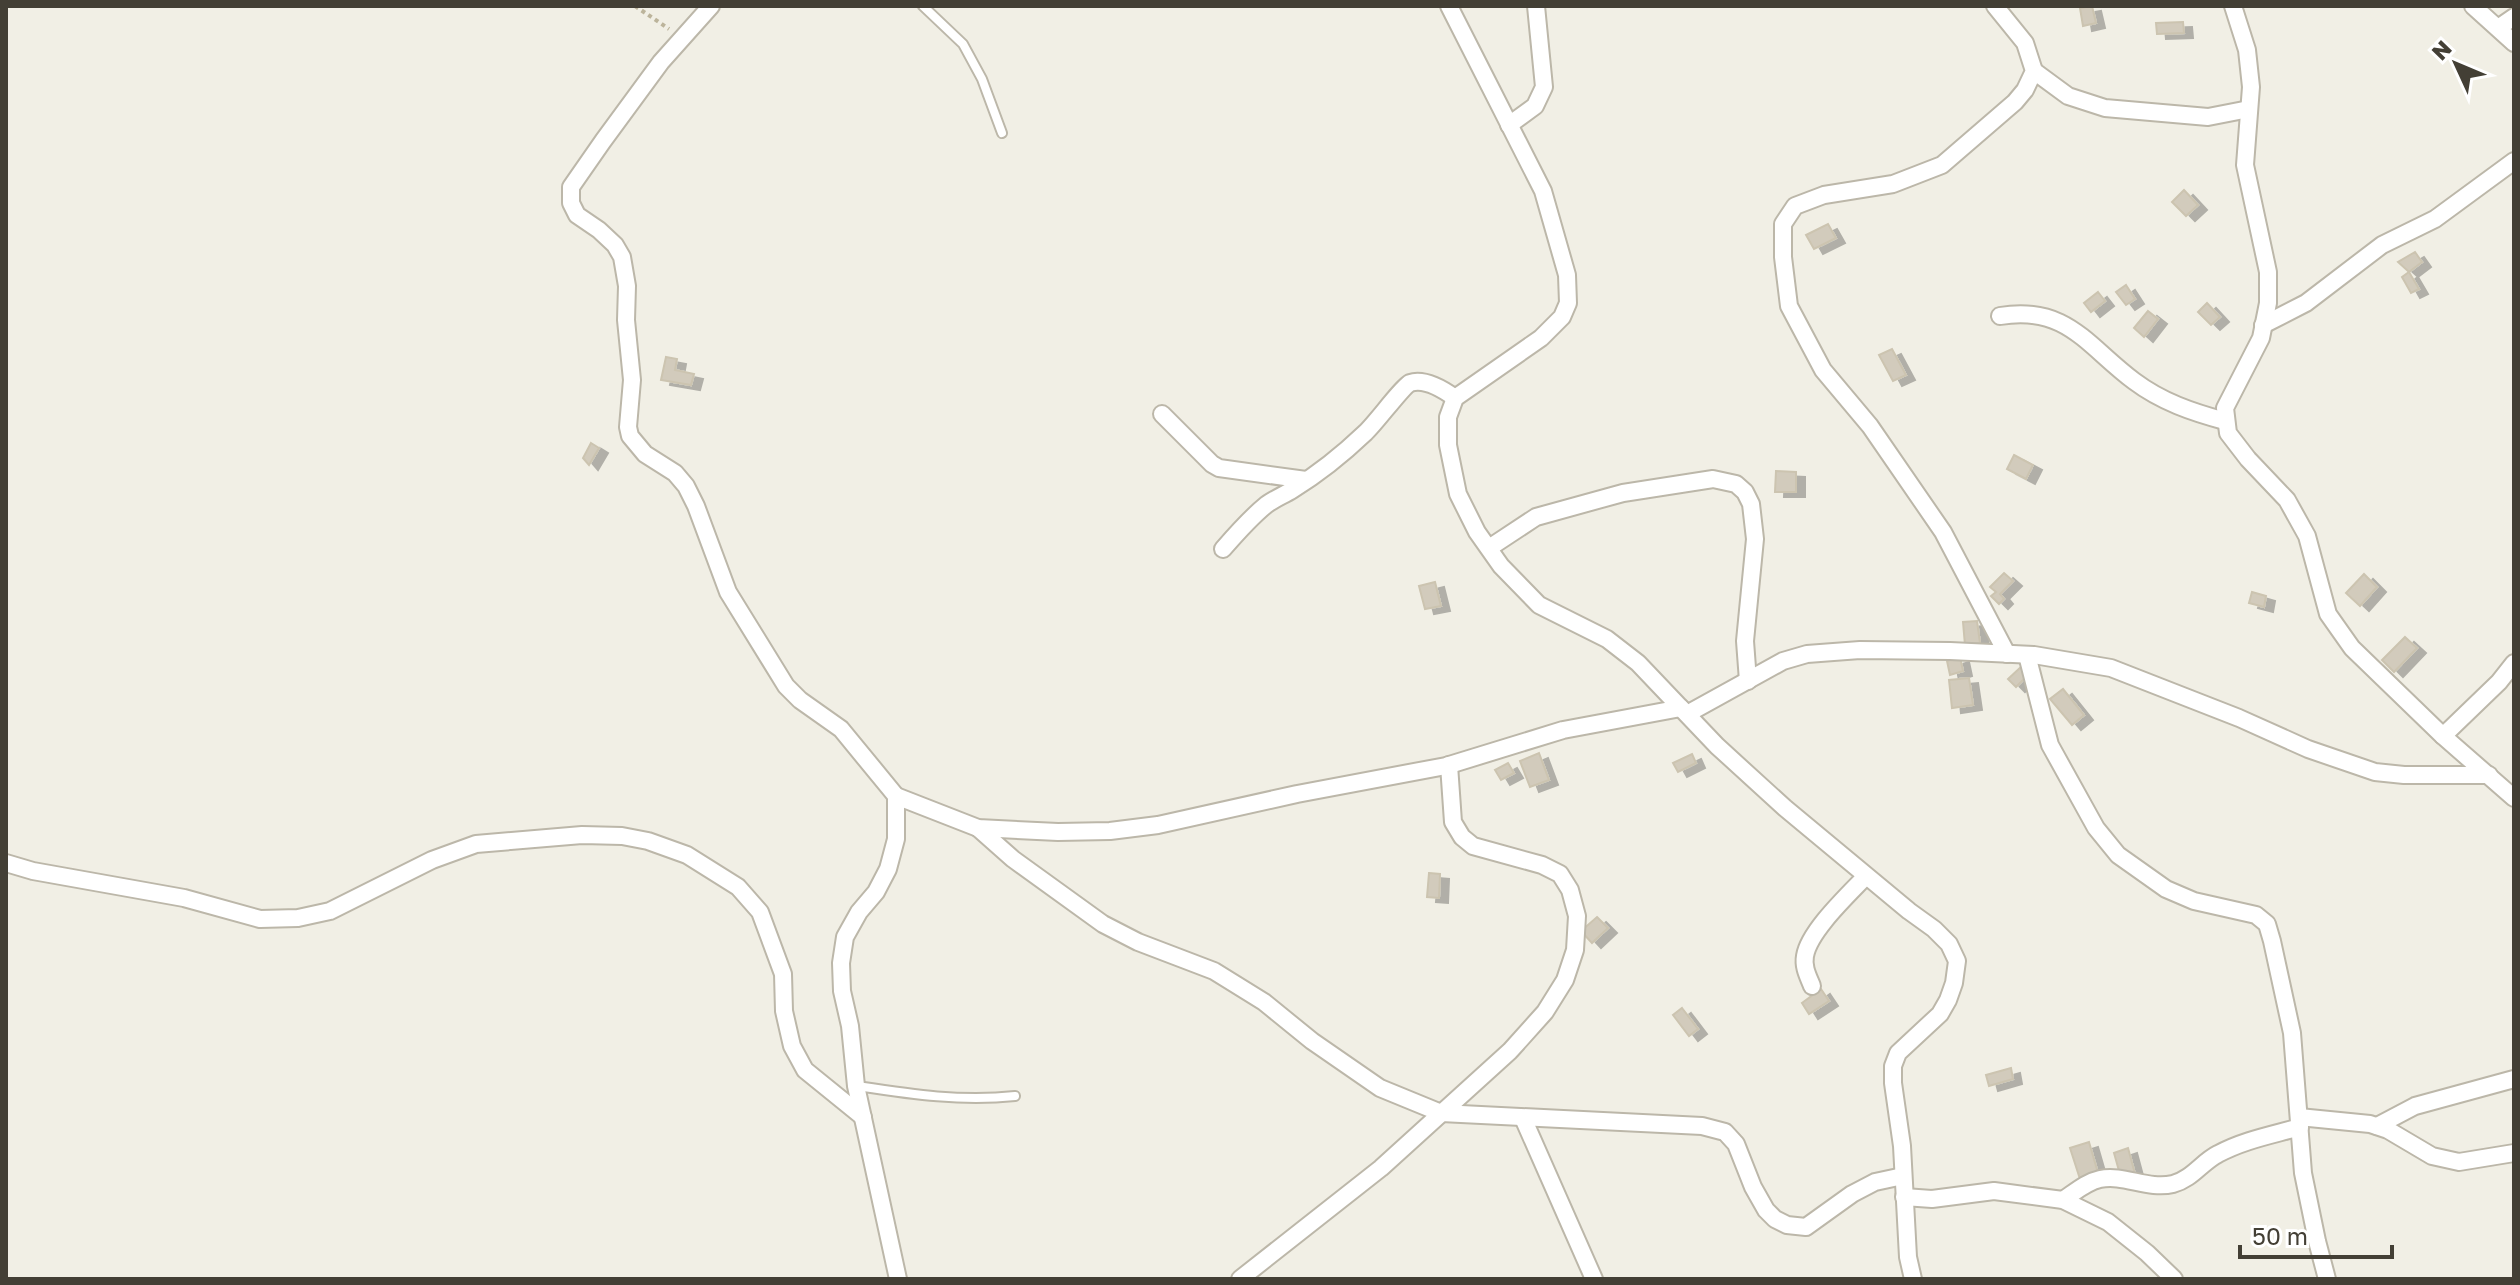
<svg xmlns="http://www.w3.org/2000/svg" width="2520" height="1285" viewBox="0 0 2520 1285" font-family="'Golos Text',sans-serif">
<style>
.building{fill:#d2cbbc;stroke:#ccc4b0;stroke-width:2;filter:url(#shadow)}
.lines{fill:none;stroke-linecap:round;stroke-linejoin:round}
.service-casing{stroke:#bcb7a9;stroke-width:12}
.minor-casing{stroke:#bcb7a9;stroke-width:20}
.path{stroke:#bcb49b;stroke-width:4;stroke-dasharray:4 4;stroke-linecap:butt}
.service{stroke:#fff;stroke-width:8}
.minor{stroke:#fff;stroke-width:16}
</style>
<defs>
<filter id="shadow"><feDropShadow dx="9" dy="5" stdDeviation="0" flood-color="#0004"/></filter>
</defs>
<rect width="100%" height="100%" fill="#f1efe5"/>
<g class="building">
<path d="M2092,6L2096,23L2083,26L2080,8Z"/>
<path d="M2183,22L2184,33L2157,34L2156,23Z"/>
<path d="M2184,190L2198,205L2186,216L2172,202Z"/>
<path d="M1828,224L1836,238L1814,249L1806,235Z"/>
<path d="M2415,252L2422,262L2409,272L2398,262Z"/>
<path d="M2409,272L2419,289L2411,293L2402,277Z"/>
<path d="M2126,285L2135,299L2126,305L2116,292Z"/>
<path d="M2098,292L2105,301L2091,312L2084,303Z"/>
<path d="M2207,303L2220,317L2211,325L2198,312Z"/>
<path d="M2148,311L2158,319L2144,337L2134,328Z"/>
<path d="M1892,349L1906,375L1893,381L1879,355Z"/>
<path d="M666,357L677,359L675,370L694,374L691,385L661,380Z"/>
<path d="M591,443L599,448L589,465L583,458Z"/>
<path d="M2014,455L2033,465L2026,479L2007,469Z"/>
<path d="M1776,471L1796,472V492H1775Z"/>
<path d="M2004,573L2013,581L2000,594L2004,599L1999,604L1991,596L1996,592L1990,587Z"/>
<path d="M2364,574L2377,587L2360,606L2346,593Z"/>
<path d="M1435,582L1441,606L1425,609L1419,586Z"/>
<path d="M2252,592L2266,596L2264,607L2249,603Z"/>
<path d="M1977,621L1980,643L1965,645L1963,622Z"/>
<path d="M2405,637L2417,648L2394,672L2382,660Z"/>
<path d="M1960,657L1963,671L1950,675L1947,661Z"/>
<path d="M2022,666L2029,674L2016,687L2008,679Z"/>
<path d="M1969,678L1973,705L1952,708L1949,680Z"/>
<path d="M2063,689L2084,715L2072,725L2050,699Z"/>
<path d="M1539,753L1549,780L1530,787L1520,761Z"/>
<path d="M1692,754L1696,763L1678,772L1673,763Z"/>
<path d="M1508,763L1514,773L1501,780L1495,770Z"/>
<path d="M1429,873L1440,874L1439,898L1427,897Z"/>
<path d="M1597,917L1608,928L1592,943L1581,931Z"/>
<path d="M1821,989L1829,1001L1809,1014L1802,1003Z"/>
<path d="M1682,1008L1698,1029L1689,1036L1673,1015Z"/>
<path d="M2011,1068L2013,1079L1989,1086L1986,1075Z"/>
<path d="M2089,1142L2098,1173L2080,1179L2070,1148Z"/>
<path d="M2128,1148L2135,1174L2121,1178L2114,1153Z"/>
</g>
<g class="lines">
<defs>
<g id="service">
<path d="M923,6L963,44L982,79L1002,133"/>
<path d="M857,1086C910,1094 961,1102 1015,1096"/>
</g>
<g id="minor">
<path d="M711,6L661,62L603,141L571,187V203L577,215L599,230L615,245L622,257L627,286L626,320L632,380L628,427L630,436L645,454L675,473L686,486L696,506L728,592L786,686L800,700L841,729L896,796V839L888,869L876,892L859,912L845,937L841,963L842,991L850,1026L856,1086L898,1279"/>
<path d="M1449,6L1543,191L1567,275L1568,303L1562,317L1541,338L1455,398L1448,417V445L1458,494L1477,532L1501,566L1539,605L1607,639L1638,663L1717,746L1785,808L1909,911L1934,929L1949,944L1957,961L1954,983L1948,1000L1940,1014L1898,1053L1893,1066V1083L1902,1146L1908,1257L1913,1279"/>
<path d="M1995,6L2025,43L2034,71L2025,90L2015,102L1942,165L1893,184L1824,195L1795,206L1783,224V257L1789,306L1823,370L1870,426L1943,532L2007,654"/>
<path d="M2233,6L2247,50L2251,87L2245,165L2268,272V303L2261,338L2225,408L2228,433L2248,459L2287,500L2307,536L2328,614L2352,648L2443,736L2514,798"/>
<path d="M2473,6L2514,43"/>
<path d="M2498,28L2514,17"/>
<path d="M2034,71L2068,96L2105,108L2208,117L2249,109"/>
<path d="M1509,125L1535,106L1544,87L1536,6"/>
<path d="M2000,316C2067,305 2087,346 2134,381C2162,402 2192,412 2225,421"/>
<path d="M2263,325L2306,303L2382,245L2435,219L2514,161"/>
<path d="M1162,414L1212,464L1219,468L1306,480"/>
<path d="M1489,548L1536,517L1623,493L1713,479L1736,484L1745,492L1751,504L1755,539L1745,641L1748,681"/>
<path d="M1223,549C1236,534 1250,518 1266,505C1274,499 1284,495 1292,490C1318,474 1343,454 1365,433C1376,423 1402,387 1410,383C1425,378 1444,390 1455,398"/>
<path d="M2027,655L2050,745L2096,828L2118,855L2166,889L2194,901L2256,915L2267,924L2272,941L2292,1033L2303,1173L2317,1241L2327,1279"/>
<path d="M1687,714L1783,661L1807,654L1860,650L1950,651L2034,655L2111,668L2239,718L2308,749L2375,772L2404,775H2489"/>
<path d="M2443,736L2499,682L2514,663"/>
<path d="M896,796L978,828L1058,832L1110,831L1158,825L1297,794L1446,766L1563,730L1681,708"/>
<path d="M978,828L1013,859L1103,924L1138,942L1214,971L1264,1002L1312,1041L1380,1088L1441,1113L1702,1126L1725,1132L1736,1144L1753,1187L1766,1210L1775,1219L1787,1225L1806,1227L1852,1194L1875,1182L1903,1176"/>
<path d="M6,863L33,871L184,898L260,919L298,918L330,911L432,860L476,844L582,835L622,836L648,841L687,855L738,887L760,912L783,974L784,1011L792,1046L805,1070L863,1117"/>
<path d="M1812,986C1808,976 1803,967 1805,956C1809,931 1849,894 1866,876"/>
<path d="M2299,1117L2370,1124L2388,1130L2432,1156L2459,1162L2514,1153"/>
<path d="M1523,1118L1594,1279"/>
<path d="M2377,1126L2415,1106L2514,1079"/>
<path d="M1904,1197L1932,1199L1994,1191L2063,1200L2108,1222L2147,1253L2174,1279"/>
<path d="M2063,1200C2075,1192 2086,1182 2100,1179C2124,1174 2148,1190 2173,1184C2192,1179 2202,1162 2218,1154C2244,1140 2272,1135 2300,1127"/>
<path d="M1240,1279L1381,1168L1510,1051L1545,1012L1565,980L1575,950L1577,916L1570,890L1560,874L1542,865L1473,846L1462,837L1453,822L1449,765"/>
</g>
</defs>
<use href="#service" class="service-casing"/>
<use href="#minor" class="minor-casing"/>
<path class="path" d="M635,6L669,29"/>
<use href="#service" class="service"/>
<use href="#minor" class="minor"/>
</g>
<rect width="2520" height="1285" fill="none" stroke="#433f35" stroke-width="16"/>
<g transform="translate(2456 64) rotate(314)" stroke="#ffffff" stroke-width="6" paint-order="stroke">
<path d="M0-6L14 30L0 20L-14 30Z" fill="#433f35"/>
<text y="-12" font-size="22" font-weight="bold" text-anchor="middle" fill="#433f35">N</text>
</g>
<path d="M2240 1245v12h152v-12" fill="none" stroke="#433f35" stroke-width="4"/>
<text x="2252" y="1245" font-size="24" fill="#433f35" stroke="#ffffff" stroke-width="6" paint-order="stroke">50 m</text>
</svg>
